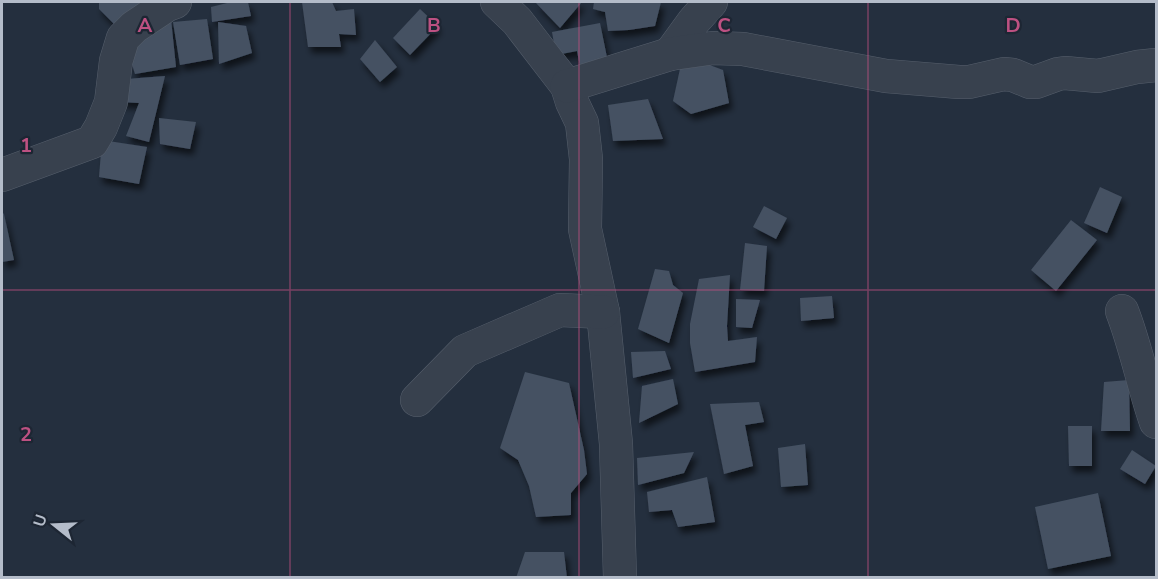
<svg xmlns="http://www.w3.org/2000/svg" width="1158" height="579" viewBox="0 0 1158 579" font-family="'Nunito Sans',sans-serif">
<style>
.building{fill:#455162;filter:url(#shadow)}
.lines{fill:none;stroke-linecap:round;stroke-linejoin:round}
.street-casing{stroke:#565f6c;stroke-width:34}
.street{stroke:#38414e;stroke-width:33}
.grid{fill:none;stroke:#bd5182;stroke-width:1.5;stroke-opacity:0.55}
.grid-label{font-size:20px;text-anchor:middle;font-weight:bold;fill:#bd5182;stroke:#1d2633;stroke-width:4.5;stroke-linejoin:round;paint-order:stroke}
</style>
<defs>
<filter id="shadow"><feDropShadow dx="3.5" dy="6" stdDeviation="3" flood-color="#0009"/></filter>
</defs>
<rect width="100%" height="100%" fill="#242f3e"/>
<g class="building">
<path d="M99,2H158L114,24L99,9Z"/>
<path d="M231,2H248L251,16L212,22L211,7Z"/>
<path d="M302,2H332L336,11L354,9L356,35L339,34L341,47H308Z"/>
<path d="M535,2H582L560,28Z"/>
<path d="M594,2H661L655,26L629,30L608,31L605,12L593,9Z"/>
<path d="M420,9L438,26L410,55L393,38Z"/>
<path d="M171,19L176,67L135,74L131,61L134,32Z"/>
<path d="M207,19L213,59L180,65L173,22Z"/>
<path d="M218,22L246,26L252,53L219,64Z"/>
<path d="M600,23L609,67L581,72L577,51L556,55L552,32Z"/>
<path d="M375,40L397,67L380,82L360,59Z"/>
<path d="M683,55L723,70L729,103L691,114L673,101Z"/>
<path d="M165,76L149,142L126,136L139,103L120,102L126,79Z"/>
<path d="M648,99L663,139L613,141L608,105Z"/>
<path d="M159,118L196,122L190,149L160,144Z"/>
<path d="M102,140L147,147L139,184L99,177Z"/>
<path d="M1100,187L1122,197L1107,233L1084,223Z"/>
<path d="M764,206L787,218L776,239L753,227Z"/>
<path d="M2,212L4,214L14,260L2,262Z"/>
<path d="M1071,220L1097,240L1056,291L1031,270Z"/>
<path d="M745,243L767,246L764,291L740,290Z"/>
<path d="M655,269L669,271L673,285L683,293L669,343L638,329Z"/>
<path d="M730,275L727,326L728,341L757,337L755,362L695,372L690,343V324L699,279Z"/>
<path d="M832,296L834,318L801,321L800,298Z"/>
<path d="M736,299L760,300L752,328L736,327Z"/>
<path d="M665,351L671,369L633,378L631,352Z"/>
<path d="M525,372L569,383L584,450L587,474L571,493V515L536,517L529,486L518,460L500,448Z"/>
<path d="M673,379L678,404L639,423L642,386Z"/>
<path d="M1129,380L1130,431H1101L1104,382Z"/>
<path d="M759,402L764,422L745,425L753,466L724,474L710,404Z"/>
<path d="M1068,426H1092V466H1069Z"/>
<path d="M805,444L808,485L781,487L778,448Z"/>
<path d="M1132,450L1156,466L1145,484L1120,469Z"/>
<path d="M694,452L684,473L638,485L637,458Z"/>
<path d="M707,477L715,522L678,527L672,510L649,512L647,492Z"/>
<path d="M1098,493L1111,556L1048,569L1035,507Z"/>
<path d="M525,552H564L567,578H516Z"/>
</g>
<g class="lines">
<defs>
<g id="street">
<path d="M497,2L517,21L567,86L572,102L582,123L586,159L585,229L603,312L616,444L620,578"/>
<path d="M670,54L694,21L711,2"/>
<path d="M567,86L670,54L713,48L743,49L886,76L959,82H969L1004,74L1013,75L1030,82H1036L1058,74L1065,73L1098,76L1137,67L1156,65"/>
<path d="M2,175L92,142L101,127L111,102L116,61L123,38L134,27L167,5L175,2"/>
<path d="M1122,311C1136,347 1143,385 1156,422"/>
<path d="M417,400L465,351L560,310L603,312"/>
</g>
</defs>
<use href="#street" class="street-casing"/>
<use href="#street" class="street"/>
</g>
<path class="grid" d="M290,2V578M579,2V578M868,2V578M2,290H1156"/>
<g class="grid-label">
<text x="145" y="32">A</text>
<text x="434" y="32">B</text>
<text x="724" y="32">C</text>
<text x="1013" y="32">D</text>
<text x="26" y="152">1</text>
<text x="26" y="441">2</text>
</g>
<rect width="1158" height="579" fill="none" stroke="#b4bcc9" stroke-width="6"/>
<g transform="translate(54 525) rotate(288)" stroke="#1d2633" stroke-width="4.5" paint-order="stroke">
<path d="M0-4.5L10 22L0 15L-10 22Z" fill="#b4bcc9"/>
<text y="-9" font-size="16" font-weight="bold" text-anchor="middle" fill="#b4bcc9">U</text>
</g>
</svg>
